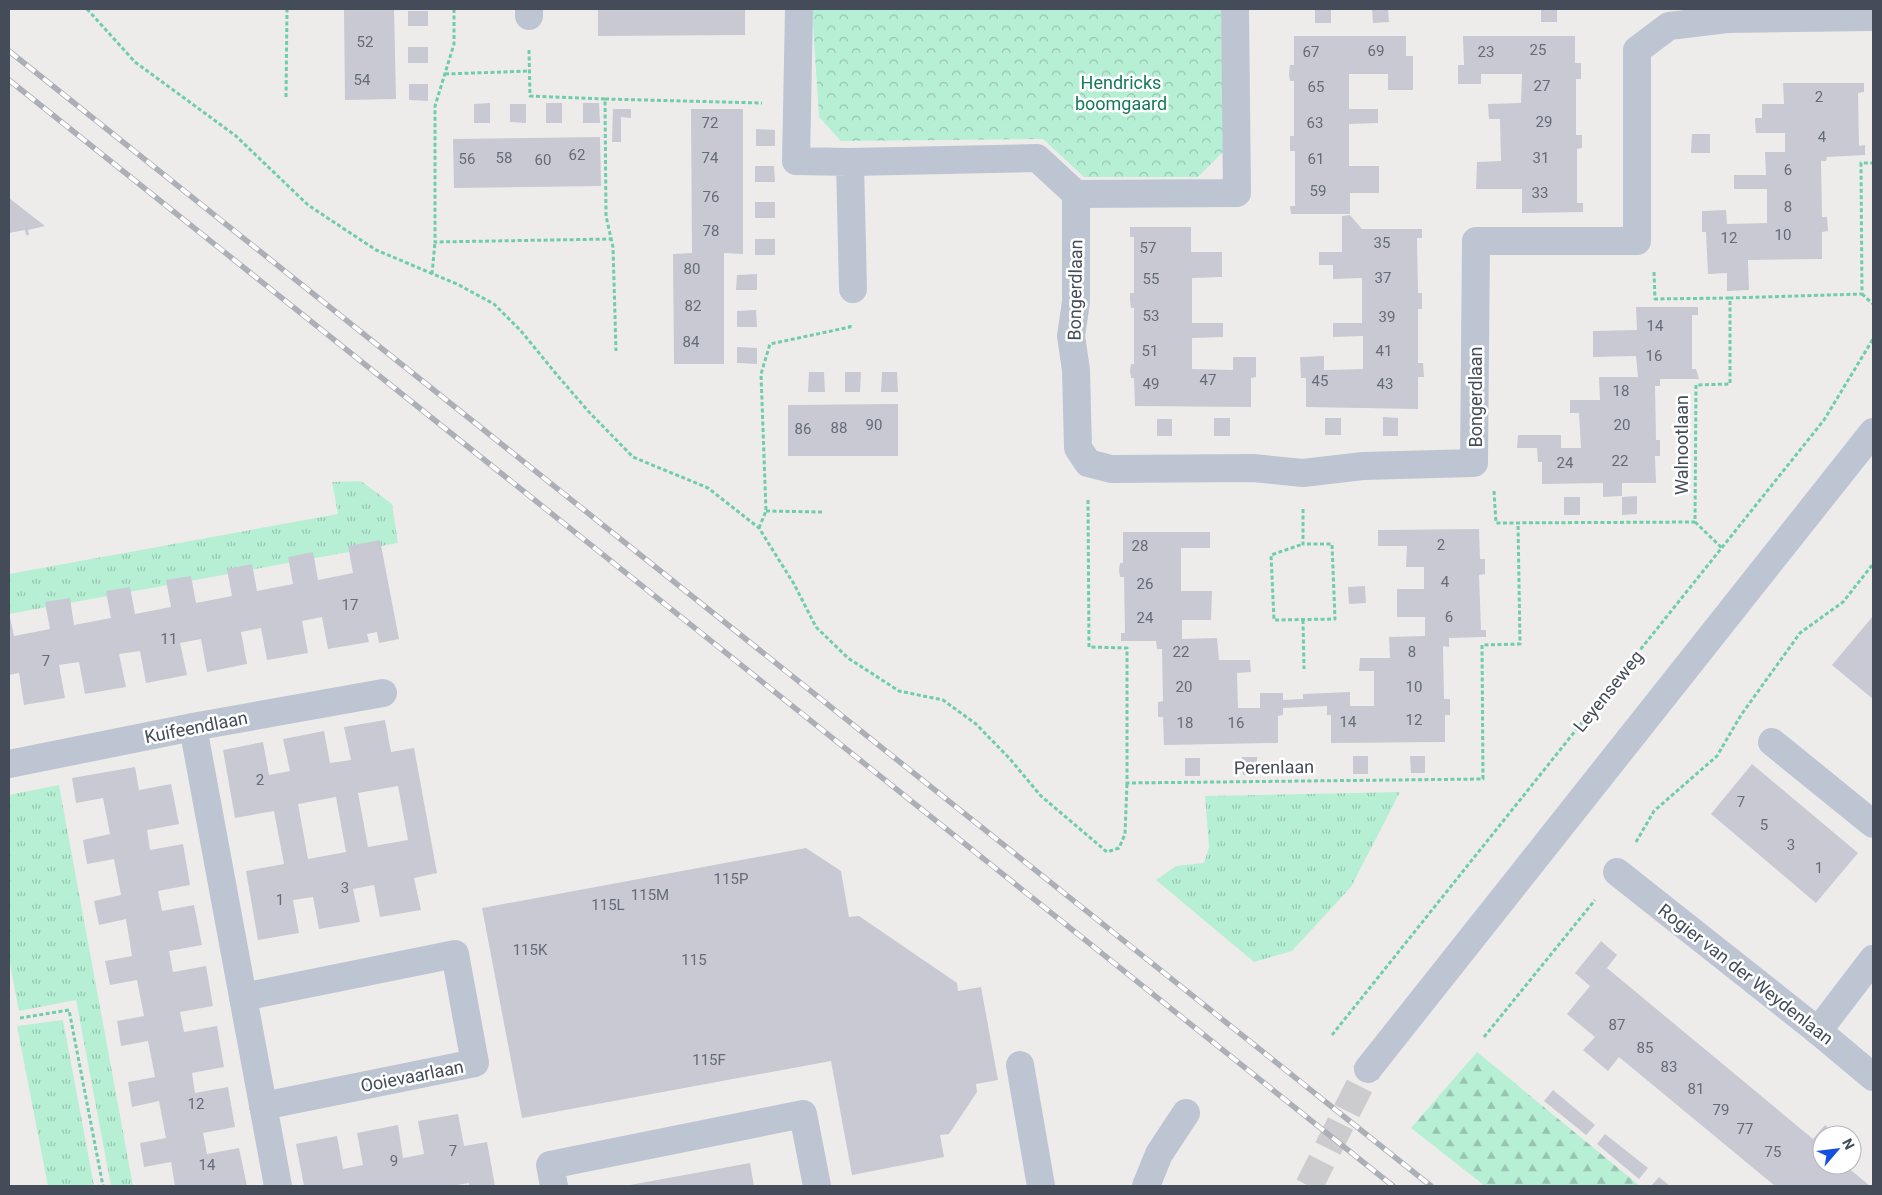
<svg xmlns="http://www.w3.org/2000/svg" width="1882" height="1195" viewBox="0 0 1882 1195" font-family="Roboto,sans-serif">
<style>
.grass{fill:url(#grass-tufts)}
.forest{fill:url(#forest-firs)}
.park{fill:url(#park-crowns)}
.building{fill:#c8c9d2;fill-rule:evenodd}
.lines{fill:none;stroke-linecap:round;stroke-linejoin:round}
.minor-tunnel{stroke:#ccccce;stroke-width:28;stroke-dasharray:28 14;stroke-linecap:butt}
.path{stroke:#6fcdad;stroke-width:3;stroke-dasharray:4 2.5;stroke-linecap:butt}
.minor{stroke:#bec5d2;stroke-width:28}
.rail-casing{stroke:#adafb6;stroke-width:5.5}
.rail{stroke:#fff;stroke-width:4;stroke-dasharray:11;stroke-linecap:butt}
.labels{text-anchor:middle;dominant-baseline:central;stroke-width:5;stroke-linejoin:round;paint-order:stroke}
.number-label{font-size:15px;fill:#656b77}
.park-label{font-size:18px;fill:#147a57;stroke:#fff}
.street-label{font-size:18px;fill:#444c59;stroke:#fff}
</style>
<defs>
<pattern id="grass-tufts" width="24" height="20" patternUnits="userSpaceOnUse" patternTransform="scale(1.25)"><rect width="24" height="20" fill="#b7efd5"/><path d="M3 7l-1-3M5 7V3M7 7l1-3M15 17l-1-3M17 17v-4M19 17l1-3" fill="none" stroke="#96c4b0"/></pattern>
<pattern id="forest-firs" width="22" height="20" patternUnits="userSpaceOnUse" patternTransform="scale(1.25)"><rect width="22" height="20" fill="#b7efd5"/><path d="M5 1l3.5 6h-7zM16 11l3.5 6h-7z" fill="#96c4b0"/></pattern>
<pattern id="park-crowns" width="20" height="18" patternUnits="userSpaceOnUse" patternTransform="scale(1.25)"><rect width="20" height="18" fill="#b7efd5"/><path d="M2 6a3 3 0 1 1 6 0M12 15a3 3 0 1 1 6 0" fill="none" stroke="#96c4b0"/></pattern>
</defs>
<rect width="100%" height="100%" fill="#eeeceb"/>
<g class="grass">
<path d="M361,481L392,504L398,543L9,614V574L338,514L332,482Z"/>
<path d="M59,785L133,1186H111L76,1000L19,1011L9,959V795Z"/>
<path d="M1400,792L1351,887L1292,951L1254,962L1156,880L1176,866L1204,863L1209,847L1205,796Z"/>
<path d="M63,1020L94,1186H48L17,1026Z"/>
</g>
<path class="forest" d="M1477,1052L1640,1186H1485L1411,1128Z"/>
<path class="park" d="M812,9H1221L1223,152L1198,177H1084L1043,139L841,141L819,117Z"/>
<g class="building">
<path d="M344,9H394L396,99L345,100Z"/>
<path d="M598,9H745V35L598,36Z"/>
<rect x="1315" y="9" width="16" height="14"/>
<path d="M1372,9H1388L1389,22L1373,23Z"/>
<rect x="1541" y="9" width="16" height="13"/>
<rect x="408" y="11" width="20" height="15"/>
<path d="M1294,36H1406V56H1413V90H1388V74H1349V109H1378V123L1349,124V166H1379V193H1350V214H1291L1290,206H1295V151H1290V136H1294V81H1290L1289,74L1290,65H1294Z"/>
<path d="M1463,36H1575V63H1581V79H1576V135H1582V148L1577,149V203H1583V212L1522,213V189H1476L1477,162L1501,161L1500,119H1489L1488,104L1521,103L1522,74H1481V84H1458V65H1464Z"/>
<rect x="408" y="47" width="20" height="16"/>
<path d="M1783,83H1864V92L1858,93L1859,146L1865,145V155L1827,157L1826,161H1821L1822,217H1827L1828,231L1822,232V259L1748,260L1749,290L1727,291V273L1708,274L1706,232H1702V211L1726,210L1727,224L1767,223V189H1734V175H1766L1765,152H1785V133H1756L1755,121V118H1762V104H1784Z"/>
<path d="M409,84H428V101L409,100Z"/>
<path d="M490,103V123H474V104Z"/>
<rect x="546" y="103" width="16" height="20"/>
<path d="M583,103H599L600,123H583Z"/>
<path d="M510,104H526V123L510,122Z"/>
<path d="M613,109H631V118L621,117V142H612Z"/>
<path d="M691,109H743V254L724,253V364H674L673,254L692,253Z"/>
<path d="M756,129L775,130V146H756Z"/>
<path d="M1692,134H1710V153H1691Z"/>
<path d="M600,137L601,186L454,188L453,139Z"/>
<path d="M755,166H774L775,182H755Z"/>
<path d="M9,198L45,226L28,230L29,235H26L25,230L9,233Z"/>
<rect x="755" y="202" width="20" height="16"/>
<path d="M1350,215L1362,229H1422V238H1417L1418,293H1422V309H1418V363H1423L1424,377H1418V409L1306,407V378H1301L1300,357L1324,356V370L1363,369V336L1333,337V323H1362V278L1333,279V265H1319V252H1342V216Z"/>
<path d="M1130,227H1191V252H1222V277L1192,278V323H1223V337L1192,338V369L1233,370V357H1256V377L1251,378V407L1135,406L1134,378H1131L1130,371L1131,364H1134V308H1131L1130,300V293H1134V237H1130Z"/>
<rect x="755" y="239" width="20" height="16"/>
<path d="M757,274V290H736L737,275Z"/>
<path d="M1636,307H1698V315H1692V369H1696L1699,379H1660V386H1655L1656,440H1660V456H1655L1656,483H1622V496L1603,497V483L1542,484V462H1538L1537,448H1517L1518,435H1561V448H1581L1579,413H1570V400H1600L1599,377H1638L1636,356L1593,357V331L1637,330Z"/>
<path d="M756,310L757,327H737V311Z"/>
<path d="M737,347L757,348V364L737,363Z"/>
<path d="M809,372H824L825,392H808Z"/>
<path d="M845,372H861L860,392H845Z"/>
<path d="M882,372H897L898,392H881Z"/>
<path d="M898,404V456H788V405Z"/>
<path d="M1383,417L1398,418V436H1383Z"/>
<rect x="1214" y="418" width="16" height="18"/>
<rect x="1325" y="418" width="16" height="17"/>
<rect x="1157" y="419" width="15" height="17"/>
<path d="M1637,496V514L1622,515V497Z"/>
<rect x="1564" y="497" width="16" height="18"/>
<path d="M1479,529L1480,559H1485V574L1479,575L1481,630H1486V637L1449,638V647L1443,646L1444,699H1450V715H1445V742L1331,743V715H1327V706L1283,708V715L1278,716V743L1164,745L1163,717H1158V702L1163,701L1162,649H1157L1156,641H1121V633H1125L1124,577H1120L1119,570L1120,563H1123V532H1210V548H1181V591H1212L1211,620H1182V639L1217,638L1219,660H1250L1251,672L1237,673L1238,708H1260V693H1283V700L1303,699V694L1350,692V706H1374V671H1359L1360,658H1390L1389,637L1425,636V617H1397V589H1424V567H1406L1407,546H1378V530Z"/>
<path d="M380,540L399,639L379,643L377,632L367,634L369,642L328,649L322,617L302,621L308,653L267,660L261,628L241,632L247,664L207,672L201,639L180,643L187,675L146,683L140,651L119,654L126,687L85,694L79,662L59,665L65,698L24,705L19,673L9,675V613L14,636L50,629L45,602L70,598L74,625L111,618L106,591L130,587L135,614L171,607L166,580L191,576L196,603L232,596L227,569L252,564L257,591L293,584L288,557L313,552L318,580L353,573L348,546Z"/>
<path d="M1365,586L1366,603L1349,604L1348,587Z"/>
<path d="M1873,616V699L1832,665Z"/>
<path d="M385,720L391,752L414,748L437,873L414,878L421,910L380,917L374,885L353,889L360,922L319,929L313,897L293,900L299,933L258,940L246,871L284,864L274,811L235,818L223,750L263,742L269,775L290,771L283,739L324,731L330,763L351,760L344,727ZM398,786L408,840L368,847L358,793ZM336,797L346,852L308,859L298,804Z"/>
<rect x="1353" y="756" width="15" height="18"/>
<path d="M1410,756H1425V773H1411Z"/>
<path d="M1242,757H1257V775H1243Z"/>
<rect x="1185" y="758" width="15" height="18"/>
<path d="M1752,764L1858,853L1816,903L1711,814Z"/>
<path d="M135,767L139,790L171,784L179,824L147,830L150,850L183,844L190,885L158,891L162,911L194,905L202,945L169,951L173,972L206,966L213,1006L180,1012L184,1032L217,1026L224,1067L192,1073L195,1093L228,1087L235,1127L203,1133L207,1154L239,1148L247,1186H175L171,1162L144,1167L140,1143L166,1138L159,1101L132,1107L128,1082L155,1077L148,1041L121,1046L117,1021L144,1016L137,980L110,985L105,961L132,956L126,919L99,925L94,901L121,895L114,859L87,864L83,840L110,834L103,798L76,803L72,778Z"/>
<path d="M806,848L841,871L849,917L859,916L957,983L958,991L981,987L998,1080L976,1084L977,1092L949,1134L940,1135L944,1157L852,1175L831,1061L522,1118L482,908Z"/>
<path d="M1601,941L1617,955L1607,968L1813,1139L1825,1125L1837,1135H1822V1165H1845L1870,1186H1775L1619,1057L1608,1071L1583,1050L1595,1037L1567,1014L1590,986L1575,973Z"/>
<path d="M1553,1090L1595,1125L1586,1135L1544,1101Z"/>
<path d="M458,1114L464,1146L487,1142L495,1186H469V1183L451,1186H304L296,1144L337,1136L343,1169L363,1165L357,1133L398,1125L403,1158L424,1154L418,1121Z"/>
<path d="M1605,1134L1648,1168L1639,1179L1597,1144Z"/>
<path d="M750,1163L754,1186H630V1185Z"/>
<path d="M1659,1177L1670,1186H1651Z"/>
</g>
<g class="lines">
<path class="minor-tunnel" d="M1309,1186L1368,1069"/>
<g class="path">
<path d="M87,9L135,62L236,136L308,205L376,250L457,284L494,304L521,331L557,375L589,412L633,457L708,488L759,528L794,584L816,627L848,658L899,691L943,700L976,724L1010,759L1041,796L1107,852L1119,848L1125,834L1127,783"/>
<path d="M454,9V44L435,106V242L611,239"/>
<path d="M529,50L530,96L605,99L606,216L613,247L616,351"/>
<path d="M445,74L530,71"/>
<path d="M286,97L287,9"/>
<path d="M605,99L762,103"/>
<path d="M1654,272L1655,299L1730,298"/>
<path d="M432,274L435,242"/>
<path d="M1862,294L1873,304"/>
<path d="M1494,491L1496,523L1695,522L1696,385L1730,384V298L1862,294L1861,163H1873"/>
<path d="M1088,500L1089,647L1127,648V783L1483,779L1482,645L1520,644L1518,523"/>
<path d="M1303,509V544H1332L1335,619L1274,620L1271,555L1303,544"/>
<path d="M766,511L822,512"/>
<path d="M1695,522L1722,548"/>
<path d="M759,528L766,511L761,374L770,344L850,327V323"/>
<path d="M1303,620L1304,669"/>
<path d="M1636,842L1654,811L1717,756L1741,715L1800,633L1843,602L1873,564"/>
<path d="M20,1018L69,1010L103,1186"/>
<path d="M1332,1035L1824,420L1873,339"/>
<path d="M1484,1037L1595,900"/>
</g>
<g class="minor">
<path d="M799,9L796,161L850,162L853,289"/>
<path d="M529,16V9"/>
<path d="M1727,19L1873,17"/>
<path d="M850,162L1037,158L1076,194L1237,193L1235,9"/>
<path d="M1076,194V302L1071,336L1076,370L1078,448L1088,463L1111,469L1253,468L1303,473L1363,466L1474,463L1476,241H1637V50L1669,26L1727,19L1726,9"/>
<path d="M193,727L278,1186"/>
<path d="M1772,742L1873,824"/>
<path d="M9,764L193,727L383,693"/>
<path d="M1617,872L1818,1031L1873,1077"/>
<path d="M243,997L455,954L475,1063L263,1106"/>
<path d="M1818,1031L1873,959"/>
<path d="M1020,1065L1041,1186"/>
<path d="M1368,1069L1873,432"/>
<path d="M554,1186L550,1165L803,1114L817,1186"/>
<path d="M1146,1186L1159,1154L1186,1113"/>
</g>
<defs>
<g id="rail">
<path d="M9,51L1431,1186"/>
<path d="M9,80L1393,1186"/>
</g>
</defs>
<use href="#rail" class="rail-casing"/>
<use href="#rail" class="rail"/>
</g>
<g class="labels">
<g class="number-label">
<text x="365" y="42">52</text>
<text x="1538" y="50">25</text>
<text x="1376" y="51">69</text>
<text x="1311" y="52">67</text>
<text x="1486" y="52">23</text>
<text x="362" y="80">54</text>
<text x="1542" y="86">27</text>
<text x="1316" y="87">65</text>
<text x="1819" y="97">2</text>
<text x="1544" y="122">29</text>
<text x="710" y="123">72</text>
<text x="1315" y="123">63</text>
<text x="1822" y="137">4</text>
<text x="577" y="155">62</text>
<text x="504" y="158">58</text>
<text x="710" y="158">74</text>
<text x="1541" y="158">31</text>
<text x="467" y="159">56</text>
<text x="1316" y="159">61</text>
<text x="543" y="160">60</text>
<text x="1788" y="170">6</text>
<text x="1318" y="191">59</text>
<text x="1540" y="193">33</text>
<text x="711" y="197">76</text>
<text x="1788" y="207">8</text>
<text x="711" y="231">78</text>
<text x="1783" y="235">10</text>
<text x="1729" y="238">12</text>
<text x="1382" y="243">35</text>
<text x="1148" y="248">57</text>
<text x="692" y="269">80</text>
<text x="1383" y="278">37</text>
<text x="1151" y="279">55</text>
<text x="693" y="306">82</text>
<text x="1151" y="316">53</text>
<text x="1387" y="317">39</text>
<text x="1655" y="326">14</text>
<text x="691" y="342">84</text>
<text x="1150" y="351">51</text>
<text x="1384" y="351">41</text>
<text x="1654" y="356">16</text>
<text x="1208" y="380">47</text>
<text x="1320" y="381">45</text>
<text x="1151" y="384">49</text>
<text x="1385" y="384">43</text>
<text x="1621" y="391">18</text>
<text x="874" y="425">90</text>
<text x="1622" y="425">20</text>
<text x="839" y="428">88</text>
<text x="803" y="429">86</text>
<text x="1620" y="461">22</text>
<text x="1565" y="463">24</text>
<text x="1441" y="545">2</text>
<text x="1140" y="546">28</text>
<text x="1445" y="582">4</text>
<text x="1145" y="584">26</text>
<text x="350" y="605">17</text>
<text x="1449" y="617">6</text>
<text x="1145" y="618">24</text>
<text x="169" y="639">11</text>
<text x="1181" y="652">22</text>
<text x="1412" y="652">8</text>
<text x="46" y="661">7</text>
<text x="1184" y="687">20</text>
<text x="1414" y="687">10</text>
<text x="1414" y="720">12</text>
<text x="1348" y="722">14</text>
<text x="1185" y="723">18</text>
<text x="1236" y="723">16</text>
<text x="260" y="780">2</text>
<text x="1741" y="802">7</text>
<text x="1764" y="825">5</text>
<text x="1791" y="845">3</text>
<text x="1819" y="868">1</text>
<text x="731" y="879">115P</text>
<text x="345" y="888">3</text>
<text x="650" y="895">115M</text>
<text x="280" y="900">1</text>
<text x="608" y="905">115L</text>
<text x="530" y="950">115K</text>
<text x="694" y="960">115</text>
<text x="1617" y="1025">87</text>
<text x="1645" y="1048">85</text>
<text x="709" y="1060">115F</text>
<text x="1669" y="1067">83</text>
<text x="1696" y="1089">81</text>
<text x="196" y="1104">12</text>
<text x="1721" y="1110">79</text>
<text x="1745" y="1129">77</text>
<text x="453" y="1151">7</text>
<text x="1773" y="1152">75</text>
<text x="394" y="1161">9</text>
<text x="207" y="1165">14</text>
</g>
<g class="park-label">
<text x="1121" y="82">Hendricks<tspan x="1121" dy="21">boomgaard</tspan></text>
</g>
<g class="street-label">
<text transform="translate(1075 290) rotate(-89)">Bongerdlaan</text>
<text transform="translate(1475 397) rotate(-90)">Bongerdlaan</text>
<text transform="translate(1681 445) rotate(-90)">Walnootlaan</text>
<text transform="translate(1608 691) rotate(-51)">Leyenseweg</text>
<text transform="translate(196 727) rotate(-11)">Kuifeendlaan</text>
<text transform="translate(1274 767) rotate(-1)">Perenlaan</text>
<text transform="translate(1746 974) rotate(38)">Rogier van der Weydenlaan</text>
<text transform="translate(412 1076) rotate(-11)">Ooievaarlaan</text>
</g>
</g>
<rect width="1882" height="1195" fill="none" stroke="#444c59" stroke-width="20"/>
<g transform="translate(1837 1150) rotate(62)"><circle r="24" fill="#ffffff" stroke="#b4b7bd"/>
<path d="M0-4L9 19L0 12L-9 19Z" fill="#154fdf"/>
<text y="-8" font-size="14" font-weight="bold" text-anchor="middle" fill="#444c59">N</text>
</g>
</svg>
